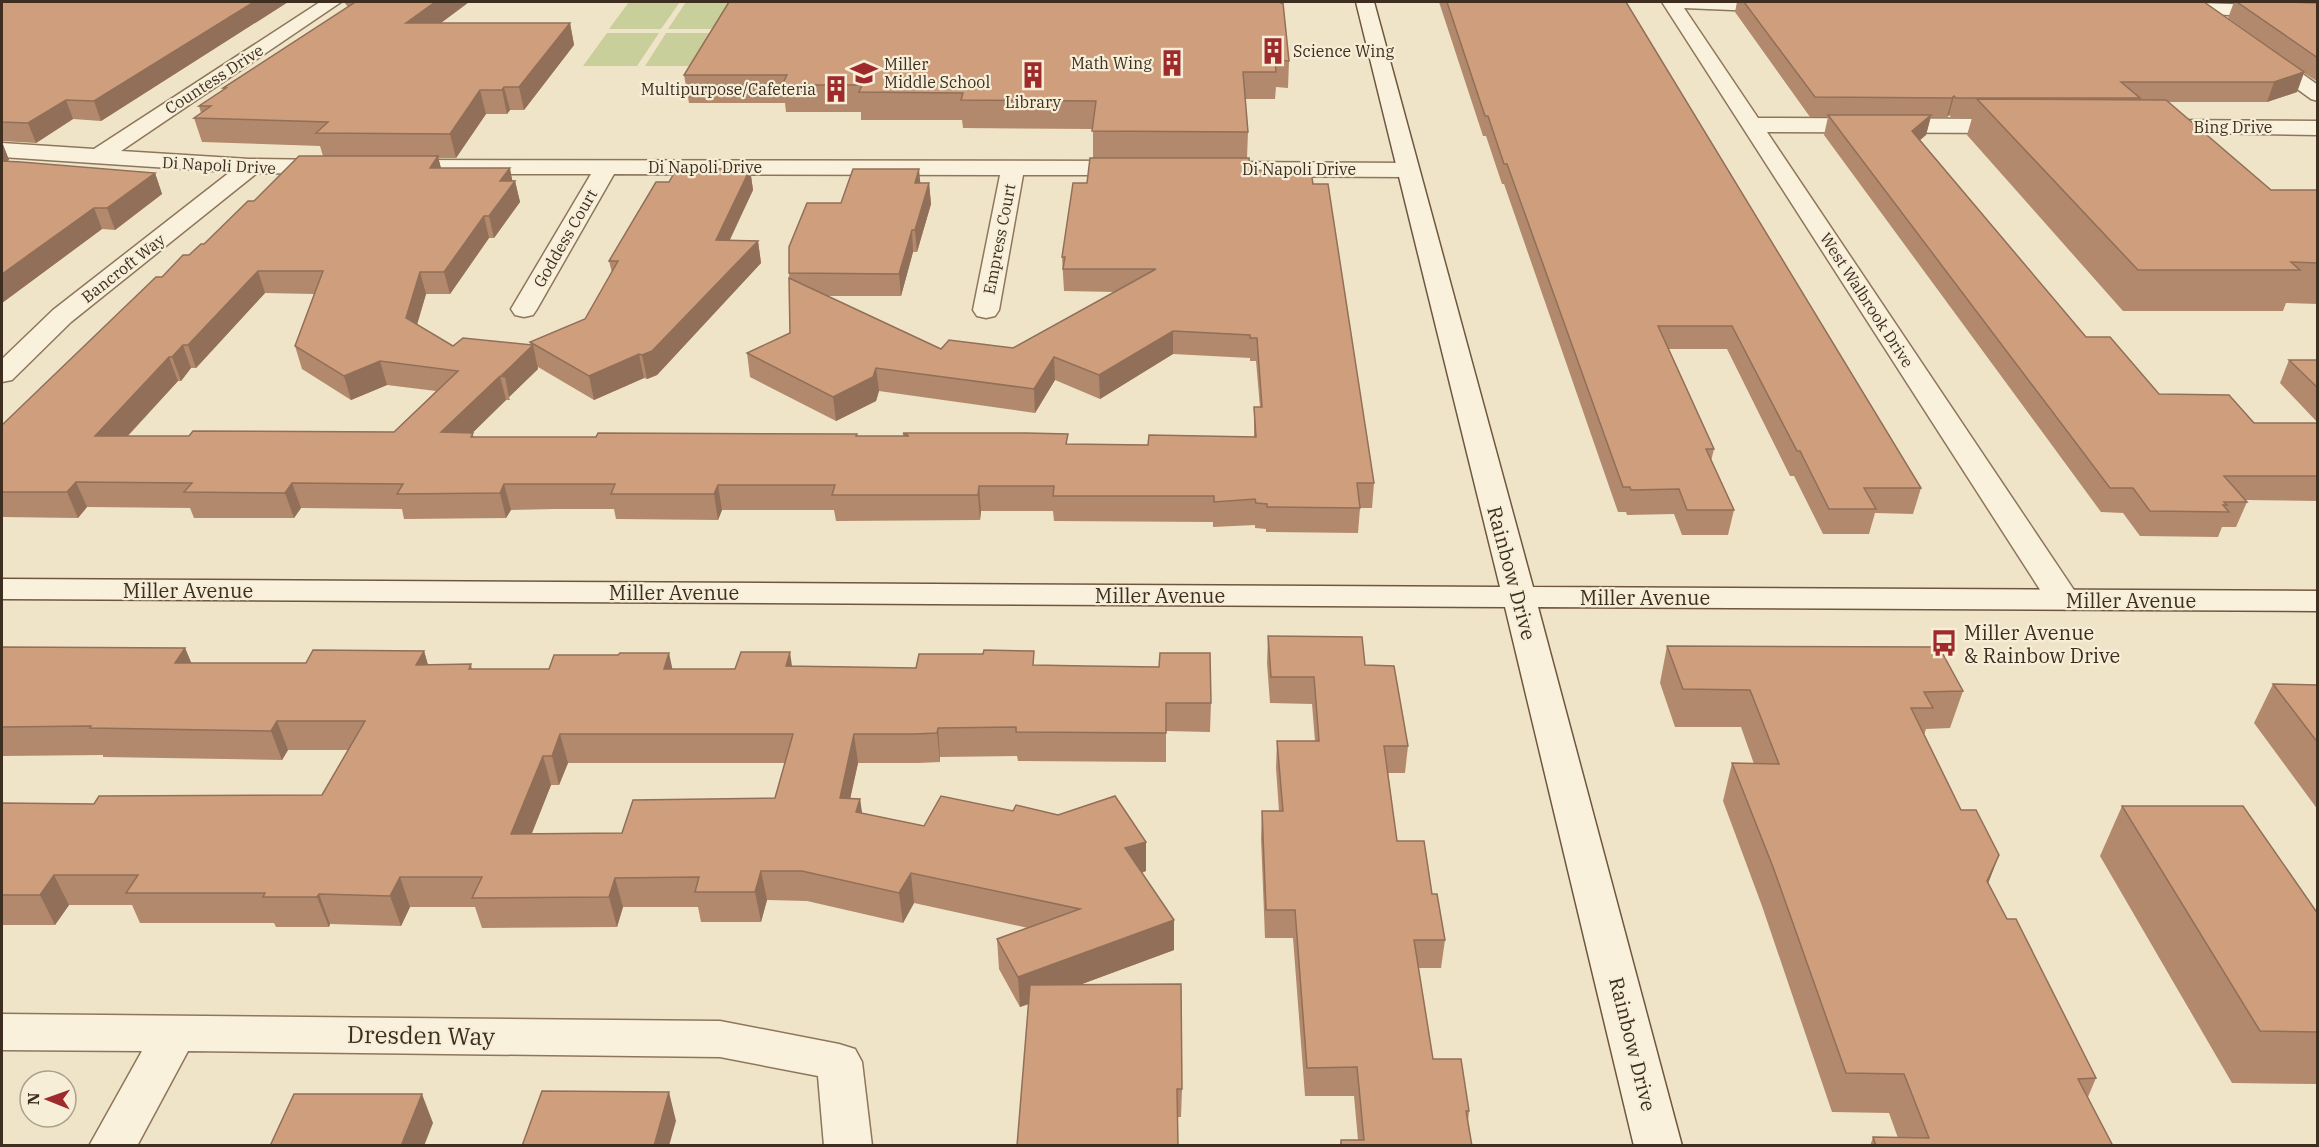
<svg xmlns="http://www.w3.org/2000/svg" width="2319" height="1147" viewBox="0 0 2319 1147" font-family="'IBM Plex Serif',serif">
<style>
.green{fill:#c9cf9b}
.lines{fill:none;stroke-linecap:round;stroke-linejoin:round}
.street-casing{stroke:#8d765c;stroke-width:3}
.secondary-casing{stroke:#6f573f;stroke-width:3}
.street{fill:#faf1dc;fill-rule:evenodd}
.secondary{fill:#faf1dc;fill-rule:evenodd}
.wall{fill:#b2896c;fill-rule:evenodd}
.shaded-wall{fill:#916f58}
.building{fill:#cf9f7d;stroke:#916f58;stroke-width:1.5;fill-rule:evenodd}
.labels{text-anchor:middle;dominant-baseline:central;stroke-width:4.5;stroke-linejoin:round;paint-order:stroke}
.far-poi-label{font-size:16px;fill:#3d2e20;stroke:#f7eed8;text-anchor:start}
.far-street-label{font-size:16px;fill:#3d2e20;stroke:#f7eed8}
.street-label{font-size:20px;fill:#3d2e20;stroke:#f7eed8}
.poi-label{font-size:20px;fill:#3d2e20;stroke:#f7eed8;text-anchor:start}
.near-street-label{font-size:24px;fill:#3d2e20;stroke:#f7eed8}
</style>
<rect width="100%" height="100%" fill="#f0e4c8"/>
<g class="green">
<path d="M629,2H680L661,29H609Z"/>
<path d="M686,2H736L720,29H668Z"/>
<path d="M607,33H659L637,66H583Z"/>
<path d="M666,33H718L699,66H645Z"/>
</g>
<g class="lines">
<defs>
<g id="street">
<path d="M320,2H341L121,151L249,159L332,160L340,162L343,167L340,172L332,174L257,173L71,322L12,380L2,382V359L53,310L230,172L2,157V143L94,149Z"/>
<path d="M1662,2H1788L1790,6L1788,10L1781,12L1684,8L1758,118L2013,119L2021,121L2024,126L2021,131L2013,133L1767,132L2080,599L2075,606L2063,609L2051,606L2046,599Z"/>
<path d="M2171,2L2318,7V19L2164,12L2162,8L2164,4Z"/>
<path d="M2263,49L2270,51L2318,85V101L2311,99L2256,59L2253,55L2256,51Z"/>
<path d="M2154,120L2318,121V135L2146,132L2143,127L2146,122Z"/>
<path d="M396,160L1133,161L1141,163L1144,168L1141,173L1133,175H1023L999,310L995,316L986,318L977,316L973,310L1000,175L614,174L537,309L533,315L524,317L515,315L511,309L591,174H396L388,172L385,167L388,162Z"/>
<path d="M1206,162L1408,163L1416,165L1419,170L1416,175L1408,177L1206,176L1198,174L1195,169L1198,164Z"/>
<path d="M2,1014L720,1021L839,1044L855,1049L862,1062L872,1146H824L818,1076L720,1057L188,1051L137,1146H89L142,1051L2,1050Z"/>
</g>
<path id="secondary" d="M1356,2H1374L1533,587L2318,591V611L1538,607L1682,1146H1634L1505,607L2,599V579L1500,587Z"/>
</defs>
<use href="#street" class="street-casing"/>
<use href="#secondary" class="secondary-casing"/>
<use href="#street" class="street"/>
<use href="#secondary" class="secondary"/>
</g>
<g class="wall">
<path d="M2,2H288L101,121L73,119L36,143L2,141Z"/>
<path d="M344,2H469L441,23H570L574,45L524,110H510L507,114H486L456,158H438L441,168L515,181L520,202L494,238H489L450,294H426L417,325L453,346L530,345V342L585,319L612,273L609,261L669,182L750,169L753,190L730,240L758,241L761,263L657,375L647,379L644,378L594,400L538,367V369L509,397L510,400H506L472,433L474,437H596L857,434V436H903V433L1068,444L1148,445L1254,437V407H1260L1256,361H1250V358L1173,354L1100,399L1055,380L1035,413L879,391L876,401L836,421L750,377L747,353L790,333L789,273L841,203L920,183H929L931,204L917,252H913L901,296H827L941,349L1013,348L1116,292L1064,291L1062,257L1087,183L1093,158V129L963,128L962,120H861V112H786L785,103H689L684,75L1289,61L1288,88L1276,87L1275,99H1245L1248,132L1247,158L1250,170L1313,184L1374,483L1372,508H1360L1358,533L1266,532V529L1255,528V525L1213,527V522L1054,521L1053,511H981L980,520L836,521L834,510H722L718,520L616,519L614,509H554L511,510L506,518L404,519L402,509L301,508L294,518H194L190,508L87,507L78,518L2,517V425L162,277L204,244L254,201L323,156L320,146L202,142L194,118L201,113L199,106L224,89L223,88L348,7ZM265,293L314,294L295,346L302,369L351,400L387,385L436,391L394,432L189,436H128L178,381H181L191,368H196Z"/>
<path d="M1439,2H1626L1921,488L1913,514L1875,513L1869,534H1823L1794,476H1790L1727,349H1669L1714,449L1711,461L1734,510L1728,535H1682L1674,514L1627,515L1626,512H1618L1504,184H1502L1486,136H1483Z"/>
<path d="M1737,2H2204L2280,55L2228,18L2234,2H2318V82L2304,73L2297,92L2267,102H2168L2271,190H2318V304L2286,303L2283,311H2123L1967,135L1972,118L1951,117L1949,115L1947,117H1931L1926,135L1920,140L2086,337L2159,394L2254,423H2318V501L2245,500L2247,502L2236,527H2222L2218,537L2140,536L2123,513L2101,512L1824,135L1828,117H1810L1735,12Z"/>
<path d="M2,142L9,160L6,161L155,173L162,194L115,230L102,229L2,303Z"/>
<path d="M2289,360H2318V423L2280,383Z"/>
<path d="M1268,636L1365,665L1408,746L1405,773H1388L1397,841L1432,894L1445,940L1441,968H1418L1433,1059L1469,1111L1468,1122L1472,1146H1340L1341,1140H1358L1354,1096H1305L1293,938H1265L1261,838L1262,811H1279L1276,768L1277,741H1315L1312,704L1270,703L1267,663Z"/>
<path d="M1667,646L1963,691L1950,728L1926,729L1924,735L1961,810L1999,855L1988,883L2007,919L2096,1078L2088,1097L2113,1146H1870L1873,1137L1898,1138L1889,1113L1832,1112L1762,906L1723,801L1732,763L1754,764L1741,727H1675L1660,683Z"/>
<path d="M2,647L185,648L191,663H306L424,651L428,665L471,664L472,669H735L792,666L916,668L1034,665L1211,703L1210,732L1166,731V762L1018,761L1017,756L940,757V762L918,763H858L850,798L860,799L862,813L1146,871L1142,873L1174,920V950L1079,985L1182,1089L1181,1117H1177L1029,1004L1020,1007L999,969L997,939L1028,928L914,903L903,923L807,901L767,900L761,922H701L698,907H623L617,927L482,928L475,907H410L401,926L330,924L329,927H276L274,923H140L132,905H69L55,925H2V803L94,804L322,795L348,750H288L282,760L103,757V755L2,756ZM568,763H785L775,798L622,833H532L551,785H559Z"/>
<path d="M2273,684L2318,685V810L2254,723Z"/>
<path d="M2122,806L2318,914V1084L2232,1083L2100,856Z"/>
</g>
<g class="shaded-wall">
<path d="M254,2H288L101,121L94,101Z"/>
<path d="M435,2H469L411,45L406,23Z"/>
<path d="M570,23L574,45L524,110L519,87Z"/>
<path d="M2304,72L2297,92L2267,102L2274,82Z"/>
<path d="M504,87L510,110L507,114L502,90Z"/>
<path d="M480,90L486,114L456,158L450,134Z"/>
<path d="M1954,96L1949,115L1947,117L1952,98Z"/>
<path d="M66,100L73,119L36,143L28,123Z"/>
<path d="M1931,115L1926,135L1907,151L1912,131Z"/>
<path d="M2,142L9,160L2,164Z"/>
<path d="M438,156L443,177L430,168Z"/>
<path d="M510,168L513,184L515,181L520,202L494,238L489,216L500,181Z"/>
<path d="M750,169L753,190L719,262L716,240Z"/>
<path d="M919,169L921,190L915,183Z"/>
<path d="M155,173L162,194L115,230L107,208Z"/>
<path d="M929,183L931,204L917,252L915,230Z"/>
<path d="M94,208L102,229L2,303V274Z"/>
<path d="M484,216L489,238L450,294L444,272Z"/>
<path d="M912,230L913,252L901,296L899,274Z"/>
<path d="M758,241L761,263L657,375L647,379L642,355Z"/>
<path d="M258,271L265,293L196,368L188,345Z"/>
<path d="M420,272L426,294L412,341L406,318Z"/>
<path d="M1173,331V354L1100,399L1099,375Z"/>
<path d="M183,345L191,368L181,381L172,357Z"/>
<path d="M533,345L538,369L509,397L505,377L502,375Z"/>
<path d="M639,354L644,378L594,400L589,376Z"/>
<path d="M169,357L178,381L105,460L95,436Z"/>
<path d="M1054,357L1055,380L1035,413L1034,389Z"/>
<path d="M380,361L387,385L351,400L344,376Z"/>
<path d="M876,368L879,391L876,401L836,421L833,397Z"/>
<path d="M500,376L506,400L448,457L441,432Z"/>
<path d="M76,482L87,507L78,518L67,492Z"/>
<path d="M292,483L301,508L294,518L285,493Z"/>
<path d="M504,484L511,510L506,518L500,493Z"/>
<path d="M718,485L722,510L718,520L714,494Z"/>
<path d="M979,486L981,511L980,520L978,495Z"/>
<path d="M185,648L197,676L175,663Z"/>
<path d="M424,651L432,679L416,665Z"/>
<path d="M790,652L794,680L786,666Z"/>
<path d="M669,653L675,681L664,669Z"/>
<path d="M277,721L288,750L282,760L271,731Z"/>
<path d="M938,728L940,757V762L937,733Z"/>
<path d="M560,734L568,763L559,785L552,756Z"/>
<path d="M854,734L858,763L844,827L840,798Z"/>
<path d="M543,756L551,785L520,863L511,834Z"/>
<path d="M860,799L864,828L856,812Z"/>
<path d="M1146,842V871L1125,877V848Z"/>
<path d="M1999,855L1984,894L1987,881Z"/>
<path d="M761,871L767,900L761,922L755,892Z"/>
<path d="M911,873L914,903L903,923L899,893Z"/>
<path d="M54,875L69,905L55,925L40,895Z"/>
<path d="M400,877L410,907L401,926L390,896Z"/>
<path d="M615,878L623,907L617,927L609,897Z"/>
<path d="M319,894L330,924L329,927L317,897Z"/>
<path d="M1174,920V950L1020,1007L1018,977Z"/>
<path d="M669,1092L676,1121L669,1146H654Z"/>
<path d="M422,1094L433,1123L424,1146H401Z"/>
</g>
<g class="building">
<path d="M2,2H254L94,101L66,100L28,123L2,122Z"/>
<path d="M353,2H435L406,23H570L519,87H504L502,90H480L450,134L316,133L328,122L194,118L211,106H199L226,88H223L354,3Z"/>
<path d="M729,2H1281V3H1283L1289,61L1275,60L1276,72H1243L1248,132L1092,131L1096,101L961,100L963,93L859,92L862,85H782L787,75H684Z"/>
<path d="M1447,2H1626L1921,488H1864L1876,509H1829L1800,451H1797L1732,326H1658L1714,449H1706L1734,510H1687L1679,489L1631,490L1630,487H1623L1507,164H1504L1488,116H1485Z"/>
<path d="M1744,2H2204L2304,72L2274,82H2121L2140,98H1956L1954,96L1952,98L1815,97Z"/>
<path d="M2237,2H2282L2318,3V58Z"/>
<path d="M1977,99L2166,100L2271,190H2318V263L2291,262L2300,270H2138Z"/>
<path d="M1828,115H1931L1912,131L2086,337H2110L2159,394L2229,395L2254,423H2318V476H2224L2247,502H2224L2227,505H2223L2229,512L2150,511L2133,488H2110Z"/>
<path d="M299,156H438L430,168H510L500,181H515L489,216H484L444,272H420L406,318L453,346L463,338L533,345L502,375L505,377L500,376L441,432L473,433L471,437H596L598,433L857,434L856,436H909L903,433H1026L1068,434L1066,444L1148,445L1149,435L1256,437L1254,407H1262L1257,338H1250V335L1173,331L1099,375L1054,357L1034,389L876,368L873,377L833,397L747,353L790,333L789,278L941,349L949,340L1013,348L1156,269H1063L1065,257H1062L1073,183H1087L1090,158H1249L1250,170L1311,171L1313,184H1328L1374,483H1357L1360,508L1267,507V504L1256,503L1255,499L1214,502V496H1053L1054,486H979L978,495H832L835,485H718L714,494H611L615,484H504L500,493L397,494L403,484L292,483L285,493L184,492L192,483L76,482L67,492H2V425L156,277H162L183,255H189L201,244H204L248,201H254ZM258,271H323L295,346L344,376L380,361L458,371L394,432L193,431L189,436H95L169,357H172L183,345H188Z"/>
<path d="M2,161L21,162L155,173L107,208H94L2,274Z"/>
<path d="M677,168L750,169L716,240L758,241L652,351L642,355L639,354L589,376L530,342L585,319L618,261H609L656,182H669Z"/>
<path d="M853,169H919L915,183H929L915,230H912L899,274L789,273V247L807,203H841Z"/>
<path d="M2289,360H2318V388Z"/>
<path d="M1268,636L1362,637L1365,665L1394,666L1408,746H1384L1397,841H1424L1432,894H1437L1445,940H1414L1433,1059H1461L1469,1111H1466L1472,1146H1341V1140H1364L1357,1067L1307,1068L1295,910H1266L1262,811H1283L1277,741H1319L1314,677H1271Z"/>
<path d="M1667,646L1939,647L1963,691L1924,692L1933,708H1911L1961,810H1976L1999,855L1987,881L2007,919H2016L2096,1078L2078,1079L2113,1146H1876L1873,1137L1929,1138L1904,1074L1846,1073L1773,867L1732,763L1779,764L1750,690L1683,689Z"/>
<path d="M2,647L185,648L175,663H306L313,650L424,651L416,665L471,664L469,669H549L554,655H618L620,653H669L664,669H735L741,652H790L786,666L916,668L919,654H983L984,650L1034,651L1033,665L1086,666L1159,667L1160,653H1210L1211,703H1166V733L1016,732V727L938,728L937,733L915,734H854L840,798L860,799L856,812L924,826L941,796L1013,811L1016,805L1058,815L1115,796L1146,842L1125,848L1174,920L1018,977L997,939L1080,909L911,873L899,893L802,871H761L755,892H695L699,877L615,878L609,897L472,898L482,877H400L390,896L319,894L317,897H263L265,893H126L138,875H54L40,895H2V803L94,804L99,796L322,795L365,721H277L271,731L90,728L91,726L2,727ZM560,734H793L775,798L633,800L622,833L511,834L543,756H552Z"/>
<path d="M2273,684L2318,685V743Z"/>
<path d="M2122,806H2243L2318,914V1032L2260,1031Z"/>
<path d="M1181,984L1182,1089H1177L1178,1146H1017L1030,985Z"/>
<path d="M542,1091L669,1092L654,1146H522Z"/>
<path d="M294,1094H422L401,1146H270Z"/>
</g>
<defs>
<symbol id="building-bare" viewBox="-9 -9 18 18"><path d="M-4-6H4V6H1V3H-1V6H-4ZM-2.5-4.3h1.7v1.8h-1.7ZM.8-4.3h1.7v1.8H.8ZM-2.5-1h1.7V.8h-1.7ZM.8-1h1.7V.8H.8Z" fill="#9e2a2b" stroke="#f7eed8" stroke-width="2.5" paint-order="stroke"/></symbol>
<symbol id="school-bare" viewBox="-9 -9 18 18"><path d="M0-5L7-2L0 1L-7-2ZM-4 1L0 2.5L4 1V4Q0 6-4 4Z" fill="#9e2a2b" stroke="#f7eed8" stroke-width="2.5" paint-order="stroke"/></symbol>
<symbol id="bus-bare" viewBox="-9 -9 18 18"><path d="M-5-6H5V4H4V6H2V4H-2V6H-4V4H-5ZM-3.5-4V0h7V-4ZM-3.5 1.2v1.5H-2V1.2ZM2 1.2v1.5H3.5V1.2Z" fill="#9e2a2b" stroke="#f7eed8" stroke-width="2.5" paint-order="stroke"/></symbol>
</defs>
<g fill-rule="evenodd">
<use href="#building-bare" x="1254" y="32" width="38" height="38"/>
<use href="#building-bare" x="1153" y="44" width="38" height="38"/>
<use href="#school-bare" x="845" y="54" width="38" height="38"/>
<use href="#building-bare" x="1014" y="56" width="38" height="38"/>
<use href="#building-bare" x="817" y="70" width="38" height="38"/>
<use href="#bus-bare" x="1925" y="624" width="38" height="38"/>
</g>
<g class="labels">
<g class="far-poi-label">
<text x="1293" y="51">Science Wing</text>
<text x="1152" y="63" text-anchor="end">Math Wing</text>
<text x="884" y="64">Miller<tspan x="884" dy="18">Middle School</tspan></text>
<text x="816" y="89" text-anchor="end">Multipurpose/Cafeteria</text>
<text x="1033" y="102" text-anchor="middle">Library</text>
</g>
<g class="far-street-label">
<text transform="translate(214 79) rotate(-33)">Countess Drive</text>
<text x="2233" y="127">Bing Drive</text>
<text transform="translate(219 165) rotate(3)">Di Napoli Drive</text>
<text x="705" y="167">Di Napoli Drive</text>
<text x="1299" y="169">Di Napoli Drive</text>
<text transform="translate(565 238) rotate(-60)">Goddess Court</text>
<text transform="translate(999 239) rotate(-79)">Empress Court</text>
<text transform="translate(123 268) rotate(-38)">Bancroft Way</text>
<text transform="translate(1867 300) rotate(57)">West Walbrook Drive</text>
</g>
<g class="street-label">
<text transform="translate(1512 573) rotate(75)">Rainbow Drive</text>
<text x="188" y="590">Miller Avenue</text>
<text x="674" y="592">Miller Avenue</text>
<text x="1160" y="595">Miller Avenue</text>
<text x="1645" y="597">Miller Avenue</text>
<text x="2131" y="600">Miller Avenue</text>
<text transform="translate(1633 1044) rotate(76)">Rainbow Drive</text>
</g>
<g class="poi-label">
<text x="1964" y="632">Miller Avenue<tspan x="1964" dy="23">&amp; Rainbow Drive</tspan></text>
</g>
<g class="near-street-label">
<text transform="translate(421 1035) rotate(1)">Dresden Way</text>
</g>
</g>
<rect width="2319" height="1147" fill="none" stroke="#3d2e20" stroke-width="6"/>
<g transform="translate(48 1099) rotate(271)"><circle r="28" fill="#f7eed8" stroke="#ada18e" stroke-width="1.5"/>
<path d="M0-4.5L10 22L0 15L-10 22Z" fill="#9e2a2b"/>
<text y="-9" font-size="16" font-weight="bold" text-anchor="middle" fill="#3d2e20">N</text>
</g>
</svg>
